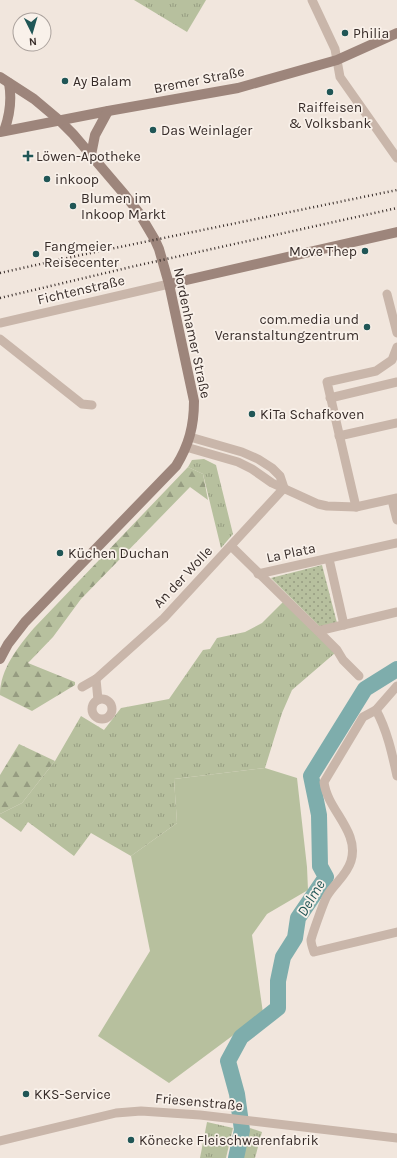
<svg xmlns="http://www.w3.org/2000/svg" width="397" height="1158" viewBox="0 0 397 1158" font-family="Karla,sans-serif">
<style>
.grass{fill:url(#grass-tufts)}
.forest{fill:url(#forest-firs)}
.park{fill:url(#park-dots)}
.garden{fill:#b7c09e}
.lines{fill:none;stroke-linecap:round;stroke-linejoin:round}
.river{stroke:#7eadac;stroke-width:16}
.street{stroke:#c9b6aa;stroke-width:9}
.secondary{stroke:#9d857b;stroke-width:10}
.rail{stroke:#372c29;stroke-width:2.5;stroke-dasharray:1 3;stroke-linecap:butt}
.poi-dot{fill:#205656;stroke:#f9f1ea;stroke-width:1.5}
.labels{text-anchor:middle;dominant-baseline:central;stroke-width:3.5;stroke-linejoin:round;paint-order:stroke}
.poi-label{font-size:14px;fill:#372c29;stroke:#f9f1ea;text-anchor:start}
.street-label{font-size:14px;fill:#372c29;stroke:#f9f1ea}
.water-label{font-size:15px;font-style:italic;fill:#205656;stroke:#f9f1ea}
</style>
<defs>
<pattern id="grass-tufts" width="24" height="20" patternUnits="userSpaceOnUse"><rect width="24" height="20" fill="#b7c09e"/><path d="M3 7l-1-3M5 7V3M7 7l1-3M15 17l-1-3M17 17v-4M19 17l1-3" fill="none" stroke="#969c81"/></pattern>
<pattern id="forest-firs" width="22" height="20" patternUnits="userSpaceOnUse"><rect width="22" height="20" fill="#b7c09e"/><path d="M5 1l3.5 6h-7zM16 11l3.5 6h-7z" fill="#969c81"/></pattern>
<pattern id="park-dots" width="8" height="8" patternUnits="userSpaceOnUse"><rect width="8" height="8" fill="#b7c09e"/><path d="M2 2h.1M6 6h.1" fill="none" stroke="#969c81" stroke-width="1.8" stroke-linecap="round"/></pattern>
</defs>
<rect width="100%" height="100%" fill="#f1e6dd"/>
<g class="grass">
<path d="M134,0H206L187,32Z"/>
<path d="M204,459L216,465L233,534L221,548L203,474L188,467L192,460Z"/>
<path d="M283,602L335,653L292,690L282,713L265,768L174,779L177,823L131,856L91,833L74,856L28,822L21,832L0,817V814L22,803L55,761L81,716L104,730L121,708L169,699L203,650L210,649L217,638L245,632L262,623Z"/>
<path d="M207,1122L233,1128L226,1158H200Z"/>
<path d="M250,1128L262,1132L255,1158H242Z"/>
</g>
<g class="forest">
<path d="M188,467L203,474L208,500L190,487L81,599L53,637L28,663L75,682V685L32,711L0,695C0,669 18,647 34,628Z"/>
<path d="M19,744L55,761L22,803L0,814V775Z"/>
</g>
<path class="park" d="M322,565L337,623L320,627L271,578Z"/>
<path class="garden" d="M265,768L297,778L307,867L308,890L267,914L252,935L263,1013L169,1083L98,1036L150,951L131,856L177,823L174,779Z"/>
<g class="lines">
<path class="river" d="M236,1158L242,1130L237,1094L228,1061L241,1037L278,1008V981L283,957L295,938L298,918L326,877L320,866L319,815L311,776L365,689L397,669"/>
<g class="street">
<path d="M312,0L335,49L340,77L397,158"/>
<path d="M387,294L397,333"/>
<path d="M0,323L169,284"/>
<path d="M0,339L82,404L92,405"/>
<path d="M330,398L397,382"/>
<path d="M339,436L397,423"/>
<path d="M190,437L242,452L258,459L272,468L280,476L284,488"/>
<path d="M186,447L238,462L252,469L272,483L318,504L327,506L356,507L397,498"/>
<path d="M392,500L397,520"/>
<path d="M356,507L327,382L376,371L392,360L397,347"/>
<path d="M231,546L318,631L337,650L343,660L359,676"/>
<path d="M329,559L344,625"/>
<path d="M258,574L397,543"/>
<path d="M318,631L397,612"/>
<path d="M96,679L98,700"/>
<path d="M397,686L376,710L363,717L324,782C327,810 360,831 351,861C347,875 334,884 327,896C324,901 312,935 311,940C311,944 313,949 314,952L397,932"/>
<path d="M82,687L96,679L164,618L284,488"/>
<circle cx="102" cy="709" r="10"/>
<path d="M376,710C387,730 392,753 397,776"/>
<path d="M0,1141L116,1113L141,1111L200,1115L397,1138"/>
</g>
<g class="secondary">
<path d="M0,77L34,99L59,120L73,134L125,195L139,213L155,240L159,249L169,284L194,401C194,426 189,445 176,466L25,622L8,644L0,659"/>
<path d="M4,131C10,115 12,100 9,83"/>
<path d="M0,132L108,111L238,88L337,60L397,33"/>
<path d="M91,155L95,135L108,111"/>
<path d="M169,284L397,232"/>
</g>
<g class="rail">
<path d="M0,273L81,255L397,190"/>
<path d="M0,298L135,266L397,208"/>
</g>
</g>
<g class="poi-dot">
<circle cx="345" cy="33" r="4"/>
<circle cx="65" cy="81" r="4"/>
<circle cx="330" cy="92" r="4"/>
<circle cx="153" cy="130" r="4"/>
<path d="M26 150h4v4h4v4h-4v4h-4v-4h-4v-4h4z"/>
<circle cx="47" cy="179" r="4"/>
<circle cx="73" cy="206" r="4"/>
<circle cx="365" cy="251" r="4"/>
<circle cx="36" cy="254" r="4"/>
<circle cx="367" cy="327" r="4"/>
<circle cx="252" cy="414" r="4"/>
<circle cx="60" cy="553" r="4"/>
<circle cx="26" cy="1094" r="4"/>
<circle cx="131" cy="1140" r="4"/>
</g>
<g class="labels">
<g class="poi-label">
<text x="353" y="33">Philia</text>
<text x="73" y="81">Ay Balam</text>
<text x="330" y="107" text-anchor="middle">Raiffeisen<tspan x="330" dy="16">&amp; Volksbank</tspan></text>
<text x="161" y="130">Das Weinlager</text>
<text x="36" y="156">Löwen-Apotheke</text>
<text x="55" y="179">inkoop</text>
<text x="81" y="198">Blumen im<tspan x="81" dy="16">Inkoop Markt</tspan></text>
<text x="44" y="246">Fangmeier<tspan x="44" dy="16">Reisecenter</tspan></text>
<text x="357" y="251" text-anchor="end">Move Thep</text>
<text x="359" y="319" text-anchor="end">com.media und<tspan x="359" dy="16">Veranstaltungzentrum</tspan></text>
<text x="260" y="414">KiTa Schafkoven</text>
<text x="68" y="553">Küchen Duchan</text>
<text x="34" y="1094">KKS-Service</text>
<text x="139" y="1140">Könecke Fleischwarenfabrik</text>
</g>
<g class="street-label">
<text transform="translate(199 80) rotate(-11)">Bremer Straße</text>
<text transform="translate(81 290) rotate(-13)">Fichtenstraße</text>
<text transform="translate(192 333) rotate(78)">Nordenhamer Straße</text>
<text transform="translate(291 553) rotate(-12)">La Plata</text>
<text transform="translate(183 577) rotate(-47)">An der Wolle</text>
<text transform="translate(199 1102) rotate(5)">Friesenstraße</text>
</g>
<g class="water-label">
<text transform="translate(311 898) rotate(-59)">Delme</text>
</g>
</g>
<g transform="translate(32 32) rotate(175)"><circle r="19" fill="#f9f1ea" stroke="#aba29d"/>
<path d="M0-3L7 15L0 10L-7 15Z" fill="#205656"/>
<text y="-6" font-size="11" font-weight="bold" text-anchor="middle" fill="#372c29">N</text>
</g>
</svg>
